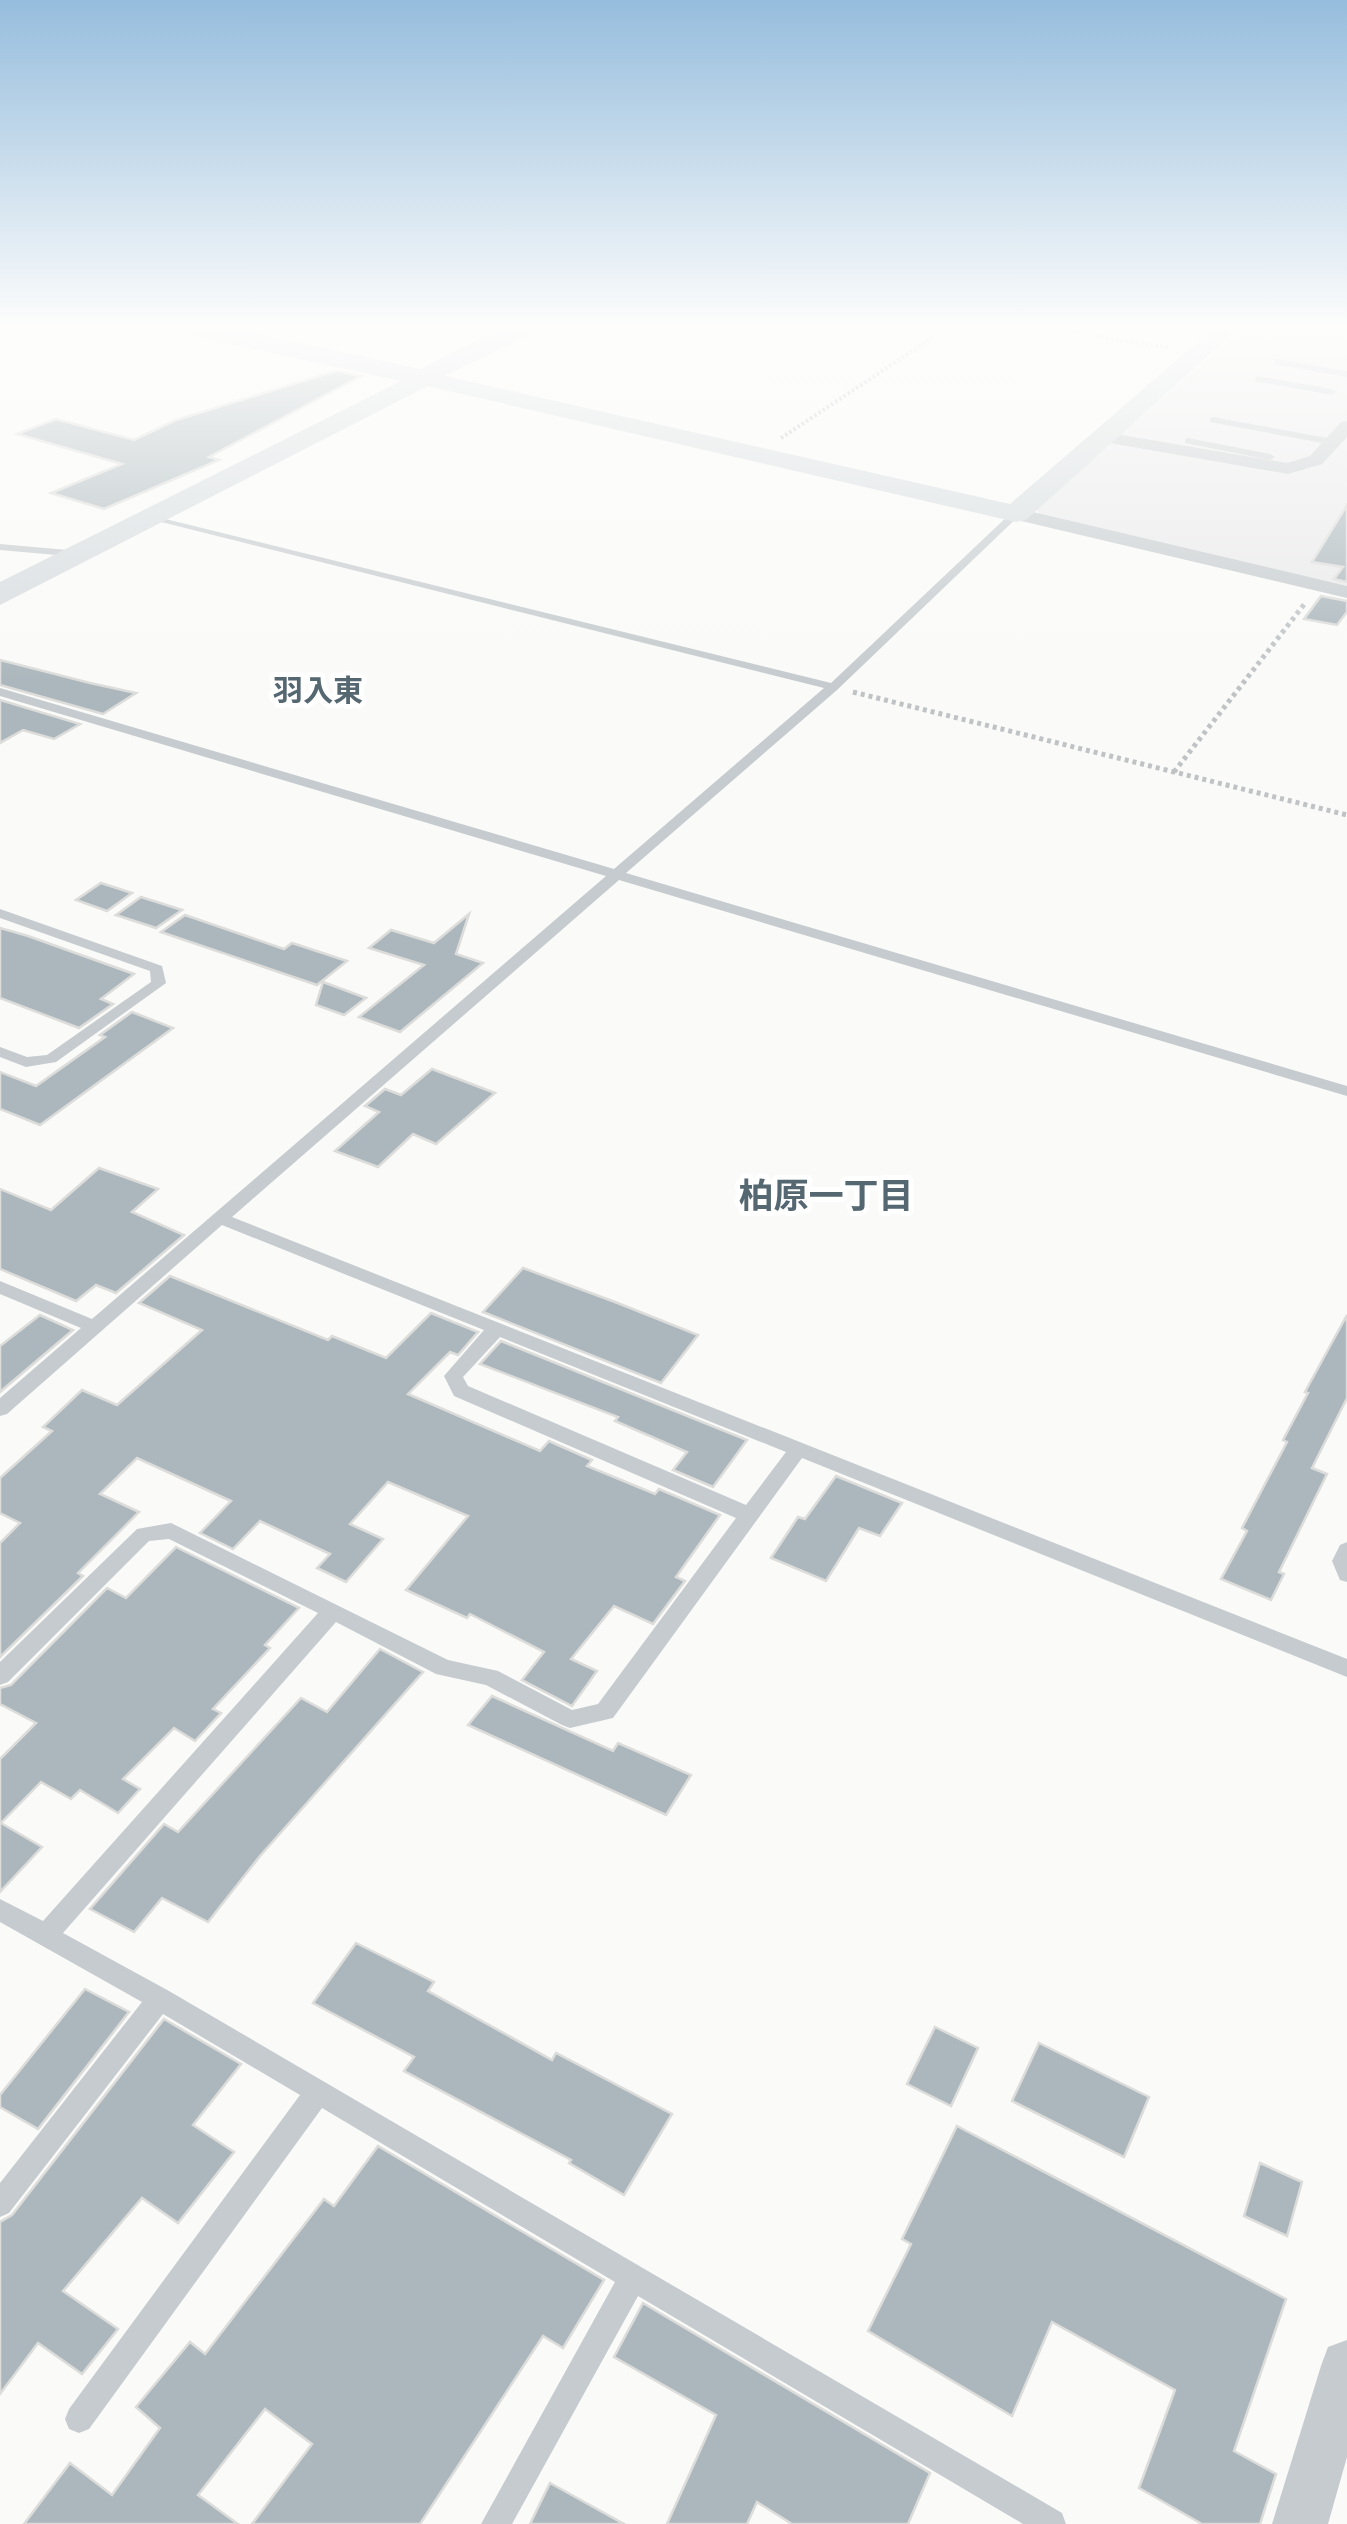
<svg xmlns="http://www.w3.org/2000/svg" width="1347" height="2524" viewBox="0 0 1347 2524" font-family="'Sofia Sans Condensed','Noto Sans JP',sans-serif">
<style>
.built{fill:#e8eae9}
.building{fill:#abb7bc;stroke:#dcdcda;stroke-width:2.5}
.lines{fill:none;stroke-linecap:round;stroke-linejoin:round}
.path-far1{stroke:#bfc3c5;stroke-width:4;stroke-dasharray:2.5 2.5;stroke-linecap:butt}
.path{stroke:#bfc3c5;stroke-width:5;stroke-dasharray:4 4;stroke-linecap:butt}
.lane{fill:#c5cbce;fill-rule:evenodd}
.street{fill:#c5cbce;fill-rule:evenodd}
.secondary{fill:#d6dcdf;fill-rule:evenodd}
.primary{fill:#d6dcdf;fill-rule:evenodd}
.highway{fill:#d6dcdf;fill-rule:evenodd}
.labels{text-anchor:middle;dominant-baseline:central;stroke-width:10;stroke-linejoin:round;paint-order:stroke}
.far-neighbourhood-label{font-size:30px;font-weight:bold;fill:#556770;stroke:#fff}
.neighbourhood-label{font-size:35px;font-weight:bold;fill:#556770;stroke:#fff}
</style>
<rect width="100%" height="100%" fill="#fafaf8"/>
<path class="built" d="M1243,328H1347V586L1044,518L1035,509Z"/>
<g class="building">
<path d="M336,371L361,376L209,457L219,460L104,509L51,493L122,464L17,434L56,419L134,440L176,420Z"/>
<path d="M1347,505V582L1334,579L1343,567L1312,562Z"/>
<path d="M1321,596L1347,601V612L1337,625L1304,619Z"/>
<path d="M0,660L90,683L136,693L103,714L0,685Z"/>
<path d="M0,700L80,724L54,739L23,730L0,743Z"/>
<path d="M101,883L132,893L107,911L76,900Z"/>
<path d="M141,897L182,910L156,928L116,915Z"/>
<path d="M469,914L456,954L483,963L400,1032L359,1017L424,965L369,948L391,930L434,943Z"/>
<path d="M185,915L284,949L292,943L347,961L317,985L161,932Z"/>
<path d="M0,928L28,936L134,974L101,999L113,1004L79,1028L0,998Z"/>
<path d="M323,982L366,998L344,1015L316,1005Z"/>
<path d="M132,1012L173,1028L40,1125L0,1109V1072L36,1086L105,1037L100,1035Z"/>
<path d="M432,1069L495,1093L436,1144L413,1134L378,1167L335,1151L379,1112L365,1106L385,1089L401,1095Z"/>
<path d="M99,1168L158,1189L132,1212L184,1235L116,1293L96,1285L76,1301L0,1269V1189L51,1210Z"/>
<path d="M523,1268L615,1302L698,1335L661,1383L483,1312Z"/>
<path d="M170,1276L328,1340L332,1336L386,1358L431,1313L478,1332L458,1355L450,1352L408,1394L540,1451L549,1441L592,1460L587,1466L655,1494L659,1489L720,1515L676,1577L685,1581L653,1624L614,1606L571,1659L597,1671L572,1706L522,1680L544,1652L470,1614L467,1618L406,1590L468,1516L388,1482L350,1524L383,1539L346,1582L317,1568L330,1554L260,1521L233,1549L200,1533L231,1501L137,1458L100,1494L139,1512L78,1573L83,1576L0,1657V1543L20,1523L0,1513V1478L52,1431L43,1427L82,1390L117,1405L202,1330L139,1303Z"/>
<path d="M40,1315L73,1330L0,1392V1346Z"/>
<path d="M1347,1315V1398L1312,1468L1327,1474L1279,1572L1284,1574L1271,1600L1221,1579L1247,1531L1242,1528L1287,1442L1283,1440L1308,1393L1305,1392Z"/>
<path d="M501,1341L747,1440L713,1487L673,1470L687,1452L615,1421L618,1417L480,1364Z"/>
<path d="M836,1476L902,1503L880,1536L859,1528L826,1581L771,1558L798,1517L805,1519Z"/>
<path d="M176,1547L299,1608L265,1645L270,1648L213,1709L221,1713L195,1741L174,1728L123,1779L140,1789L118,1813L80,1790L71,1799L41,1782L1,1823L42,1847L0,1892V1759L36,1723L0,1704V1688L11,1685L107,1588L126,1598Z"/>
<path d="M380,1649L423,1672L260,1856L208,1922L162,1898L134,1932L90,1909L164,1824L178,1832L301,1698L327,1712Z"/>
<path d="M492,1696L613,1751L618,1743L691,1775L666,1815L468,1725Z"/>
<path d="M356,1943L434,1982L428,1991L552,2060L556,2053L672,2114L624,2195L569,2163L571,2160L404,2071L414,2057L313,2003Z"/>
<path d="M85,1989L129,2012L38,2129L0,2107V2095Z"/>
<path d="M164,2019L241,2064L193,2125L234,2152L178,2223L142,2198L63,2291L118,2329L82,2374L38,2343L0,2394V2222L12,2215Z"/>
<path d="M935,2027L978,2048L951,2106L907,2084Z"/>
<path d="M1039,2043L1149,2097L1124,2157L1012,2101Z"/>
<path d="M957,2126L1286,2299L1234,2451L1276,2474L1260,2524H1202L1139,2488L1175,2390L1052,2322L1012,2416L868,2331L911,2244L902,2239Z"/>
<path d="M378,2146L604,2280L563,2348L543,2336L420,2524H252L312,2444L265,2409L198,2495L238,2524H24L70,2463L112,2495L160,2428L136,2407L190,2342L205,2354L324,2199L334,2206Z"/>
<path d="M1260,2163L1302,2182L1287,2236L1244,2216Z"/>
<path d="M643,2303L930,2473L908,2524H792L757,2502L747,2524H667L716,2415L614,2357Z"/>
<path d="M550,2483L624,2524H530Z"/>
</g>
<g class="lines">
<g class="path-far1">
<path d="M1047,328L1169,348"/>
<path d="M781,438L947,328"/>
</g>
<g class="path">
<path d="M853,692L1347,815"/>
<path d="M1174,772L1306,602"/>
</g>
<g class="lane">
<path d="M1276,359L1347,371V377L1273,364Z"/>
<path d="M1257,376L1332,389L1337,392L1332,395L1254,381Z"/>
<path d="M1213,417L1333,439L1338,442L1333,445L1210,422V418Z"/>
<path d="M1188,438L1270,454L1275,457L1270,460L1185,443V439Z"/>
<path d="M1012,512L1021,514L837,690L626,873L1347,1086V1096L619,880L232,1217L1347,1659V1677L802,1458L613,1718L570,1728L562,1725L486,1685L436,1674L336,1622L63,1933L169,1991L1062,2513L1066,2524H1023L638,2296L512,2524H481L615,2282L322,2108L89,2429L79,2433L69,2429L65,2419L69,2409L300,2095L163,2014L9,2213L0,2217V2183L142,2002L0,1922V1899L43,1921L318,1613L169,1539L149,1541L8,1682L0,1685V1662L137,1529L171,1523L448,1660L498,1671L572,1710L598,1704L736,1518L454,1396L444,1376L484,1330L222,1225L7,1414L0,1416V1398L81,1328L0,1294V1281L92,1319L606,876L0,696V688L614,869L824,688L149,519V515L831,683ZM500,1337L786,1452L746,1505L468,1386L463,1377Z"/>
<path d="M0,544L79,551L84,554L79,557L0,550Z"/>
<path d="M0,909L162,966L166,983L56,1062L26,1067L0,1057V1047L27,1057L47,1055L151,982L150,971L0,918Z"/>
<path d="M1347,1542V1582L1340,1580L1332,1561L1340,1545Z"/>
</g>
<g class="street">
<path d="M1347,421V437L1322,464L1288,474L1104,442L1095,437L1104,432L1287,463L1310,456L1341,422Z"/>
<path d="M1016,508L1347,586V598L1009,518L1006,514Z"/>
<path d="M1347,2340V2457L1328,2524H1272L1321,2366L1328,2347Z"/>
</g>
<path class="secondary" d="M1214,328H1239L1026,520L1016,522L423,385L411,378L423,371L1010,504Z"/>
<path class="primary" d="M423,370L436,378L432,384L0,605V582Z"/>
<path class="highway" d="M180,328H231L420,369L502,328H536L532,334L423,386L193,336Z"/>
</g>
<linearGradient id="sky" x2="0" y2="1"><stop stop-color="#96bddd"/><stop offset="0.48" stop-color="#fdfdfc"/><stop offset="1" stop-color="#fdfdfc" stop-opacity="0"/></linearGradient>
<rect width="1347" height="681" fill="url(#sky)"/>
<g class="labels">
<g class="far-neighbourhood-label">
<text x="318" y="692">羽入東</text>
</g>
<g class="neighbourhood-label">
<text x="826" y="1197">柏原一丁目</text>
</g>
</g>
</svg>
